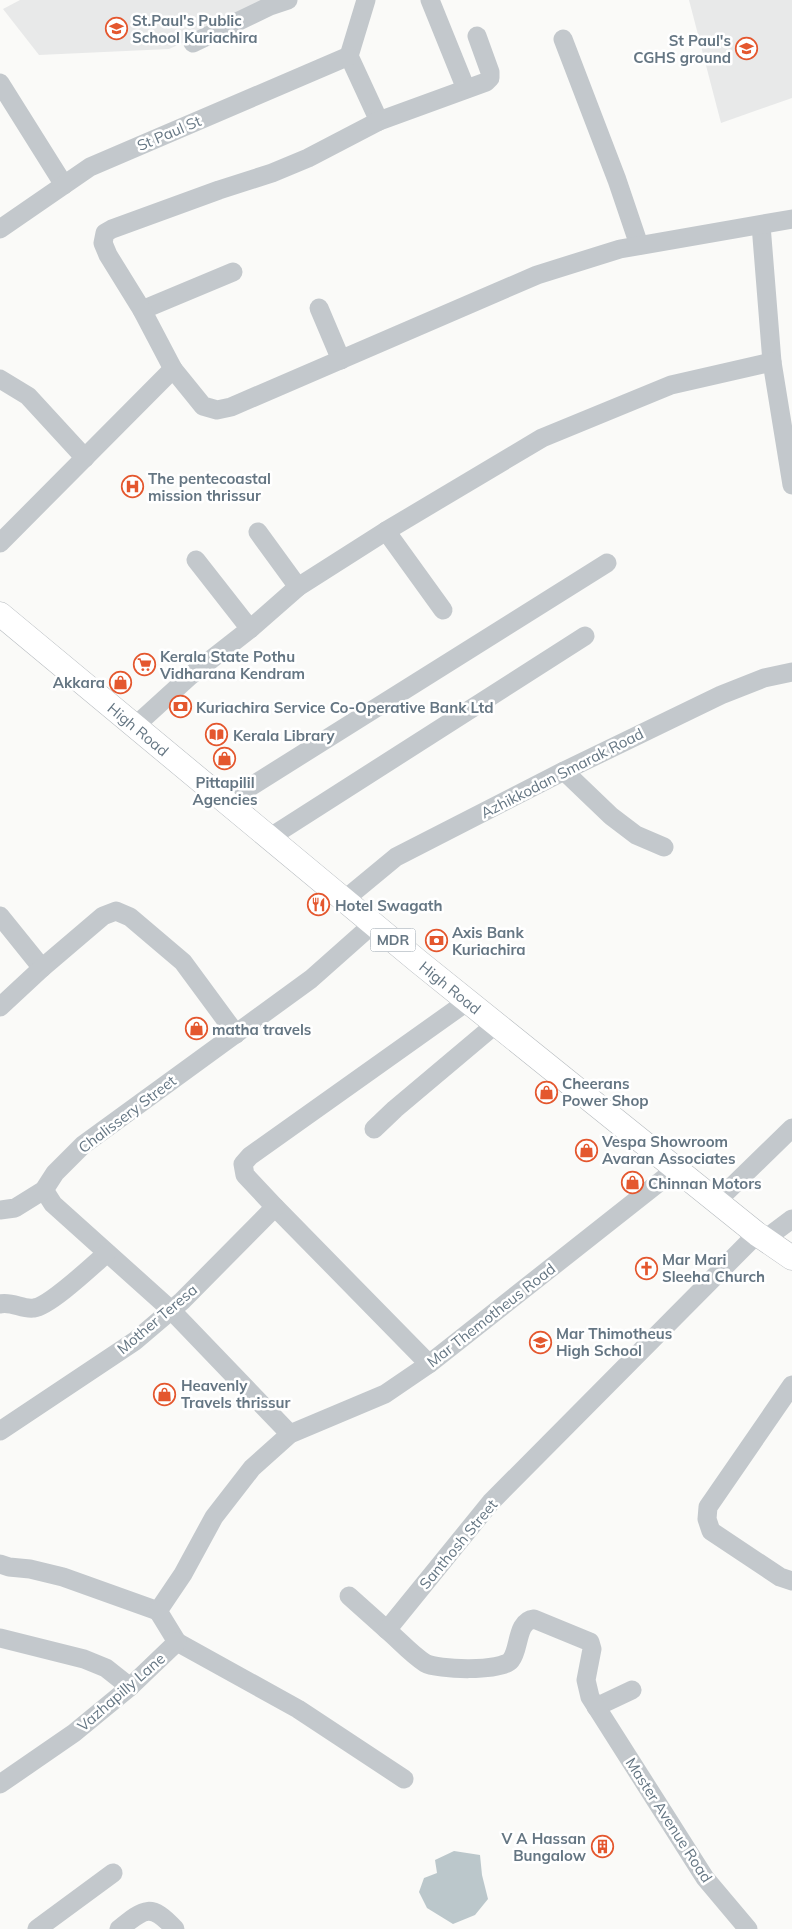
<svg xmlns="http://www.w3.org/2000/svg" width="792" height="1929" viewBox="0 0 792 1929" font-family="Mulish,sans-serif">
<style>
.built{fill:#e8e9e9}
.water{fill:#bbc7cb}
.lines{fill:none;stroke-linecap:round;stroke-linejoin:round}
.major-casing{stroke:#b5babe;stroke-width:25}
.minor{stroke:#c3c8cc;stroke-width:19}
.major{stroke:#fff;stroke-width:24}
.labels{text-anchor:middle;dominant-baseline:central;stroke-width:5;stroke-linejoin:round;paint-order:stroke}
.shield{fill:#fff;stroke:#939fa8;stroke-width:1}
.shield-label{font-size:14px;font-weight:bold;fill:#657683}
.poi-label{font-size:15px;font-weight:bold;fill:#657683;stroke:#fff;text-anchor:start}
.street-label{font-size:15px;fill:#657683;stroke:#fff}
</style>
<rect width="100%" height="100%" fill="#fafaf8"/>
<g class="built">
<path d="M20,0H278L169,49L39,55L3,9Z"/>
<path d="M689,0H792V98L721,123Z"/>
</g>
<path class="water" d="M454,1851L480,1855L482,1875L488,1899L475,1915L453,1924L427,1908L419,1892L424,1878L437,1873L435,1860Z"/>
<g class="lines">
<defs>
<g id="major">
<path id="s1" d="M0,614L419,962L757,1234L792,1258"/>
</g>
</defs>
<use href="#major" class="major-casing"/>
<g class="minor">
<path d="M366,0L349,56L379,121"/>
<path d="M430,0L466,89"/>
<path d="M563,39L617,180L639,245"/>
<path d="M193,43L270,6L288,0"/>
<path d="M0,83L64,185"/>
<path d="M761,225L772,362"/>
<path d="M0,229L90,167L349,56"/>
<path d="M319,308L341,360"/>
<path d="M142,310L233,272"/>
<path d="M173,369L142,310L108,255L103,243L105,233L112,229L219,190L272,173L308,158L379,121L486,82L490,78V72L477,36"/>
<path d="M0,379L28,396L85,458"/>
<path d="M386,531L443,610"/>
<path d="M258,532L298,587"/>
<path d="M0,543L173,369L203,406L217,410L231,407L537,275L620,249L792,219"/>
<path d="M196,560L250,629"/>
<path d="M135,726L190,676L250,629L298,587L386,531L542,438L671,385L772,362L792,485"/>
<path d="M564,771L611,816L636,835L664,847"/>
<path d="M226,802L607,563"/>
<path d="M269,838L585,636"/>
<path d="M344,900L396,857L564,771L721,695L764,678L792,672"/>
<path d="M0,916L42,968"/>
<path d="M0,1007L42,968L103,916L116,911L130,917L183,962L236,1034"/>
<path d="M374,1129L395,1109L496,1024"/>
<path d="M44,1190L53,1204L171,1310L290,1434"/>
<path d="M716,1202L792,1128"/>
<path d="M0,1210L15,1208L44,1190L55,1173L83,1145L311,979L373,924"/>
<path d="M765,1239L792,1219"/>
<path d="M0,1304C12,1301 23,1310 34,1308C50,1306 93,1265 107,1253"/>
<path d="M429,1364L275,1207L245,1175L243,1164L250,1156L468,1001"/>
<path d="M792,1385L708,1507L707,1519L711,1531L780,1577L792,1581"/>
<path d="M0,1431L135,1341L182,1301L275,1207"/>
<path d="M0,1564L9,1567L30,1569L63,1577L158,1611"/>
<path d="M349,1596L387,1630"/>
<path d="M0,1638L84,1659L106,1668L130,1687"/>
<path d="M177,1642L158,1611L183,1574L214,1517L252,1468L290,1434L385,1394L429,1364L676,1169"/>
<path d="M177,1642L298,1709L404,1779"/>
<path d="M596,1707L632,1690"/>
<path d="M0,1784L74,1733L130,1687L177,1642"/>
<path d="M37,1929L113,1873"/>
<path d="M119,1929C145,1908 151,1903 175,1929"/>
<path d="M748,1929L705,1878L590,1697L586,1680L592,1649L590,1642L534,1619C516,1621 520,1649 511,1660C502,1672 437,1670 425,1663C411,1654 399,1640 387,1630L491,1502L757,1234"/>
</g>
<use href="#major" class="major"/>
</g>
<defs>
<symbol id="school-ring" viewBox="-11 -11 22 22"><circle r="9.5" fill="#fff" stroke="#e4572e" stroke-width="1.5"/><path d="M0-5L7-2L0 1L-7-2ZM-4 1L0 2.5L4 1V4Q0 6-4 4Z" fill="#e4572e"/></symbol>
<symbol id="hospital-ring" viewBox="-11 -11 22 22"><circle r="9.5" fill="#fff" stroke="#e4572e" stroke-width="1.5"/><path d="M-5-5h3v3.5h4V-5h3V5h-3V1.5h-4V5h-3Z" fill="#e4572e"/></symbol>
<symbol id="supermarket-ring" viewBox="-11 -11 22 22"><circle r="9.5" fill="#fff" stroke="#e4572e" stroke-width="1.5"/><path d="M-6-5.5h2.5l.6 2H6L4.5 2H-2.5L-4.4-4H-6ZM-1.5 3.2a1.3 1.3 0 1 0 .1 0ZM3 3.2a1.3 1.3 0 1 0 .1 0Z" fill="#e4572e"/></symbol>
<symbol id="shop-ring" viewBox="-11 -11 22 22"><circle r="9.5" fill="#fff" stroke="#e4572e" stroke-width="1.5"/><path d="M-5-2.5h2.3a2.7 3.5 0 0 1 5.4 0H5L5.5 6h-11ZM-1.5-2.5h3a1.5 2.3 0 0 0-3 0Z" fill="#e4572e"/></symbol>
<symbol id="bank-ring" viewBox="-11 -11 22 22"><circle r="9.5" fill="#fff" stroke="#e4572e" stroke-width="1.5"/><path d="M-6-4H6V4H-6ZM0-2.3a2.3 2.3 0 1 0 0 4.6a2.3 2.3 0 1 0 0-4.6Z" fill="#e4572e"/></symbol>
<symbol id="library-ring" viewBox="-11 -11 22 22"><circle r="9.5" fill="#fff" stroke="#e4572e" stroke-width="1.5"/><path d="M-6-4Q-3-5.5-.7-3.5V5Q-3 3-6 4ZM6-4Q3-5.5 .7-3.5V5Q3 3 6 4Z" fill="#e4572e"/></symbol>
<symbol id="restaurant-ring" viewBox="-11 -11 22 22"><circle r="9.5" fill="#fff" stroke="#e4572e" stroke-width="1.5"/><path d="M-5-6h1v4h1v-4h1v4h1v-4h1v5L-1.5 .5V6h-2V.5L-5-1ZM5-6V6H3V1.5H1.5Q1.5-4 5-6Z" fill="#e4572e"/></symbol>
<symbol id="church-ring" viewBox="-11 -11 22 22"><circle r="9.5" fill="#fff" stroke="#e4572e" stroke-width="1.5"/><path d="M-1.2-6h2.4v3.5h3.3v2.4h-3.3V6h-2.4V-.1h-3.3v-2.4h3.3Z" fill="#e4572e"/></symbol>
<symbol id="building-ring" viewBox="-11 -11 22 22"><circle r="9.5" fill="#fff" stroke="#e4572e" stroke-width="1.5"/><path d="M-4-6H4V6H1V3H-1V6H-4ZM-2.5-4.3h1.7v1.8h-1.7ZM.8-4.3h1.7v1.8H.8ZM-2.5-1h1.7V.8h-1.7ZM.8-1h1.7V.8H.8Z" fill="#e4572e"/></symbol>
</defs>
<g fill-rule="evenodd">
<use href="#school-ring" x="104" y="16" width="25" height="25"/>
<use href="#school-ring" x="734" y="36" width="25" height="25"/>
<use href="#hospital-ring" x="120" y="474" width="25" height="25"/>
<use href="#supermarket-ring" x="132" y="652" width="25" height="25"/>
<use href="#shop-ring" x="108" y="670" width="25" height="25"/>
<use href="#bank-ring" x="168" y="694" width="25" height="25"/>
<use href="#library-ring" x="204" y="722" width="25" height="25"/>
<use href="#shop-ring" x="212" y="746" width="25" height="25"/>
<use href="#restaurant-ring" x="306" y="892" width="25" height="25"/>
<use href="#bank-ring" x="424" y="928" width="25" height="25"/>
<use href="#shop-ring" x="184" y="1016" width="25" height="25"/>
<use href="#shop-ring" x="534" y="1080" width="25" height="25"/>
<use href="#shop-ring" x="574" y="1138" width="25" height="25"/>
<use href="#shop-ring" x="620" y="1170" width="25" height="25"/>
<use href="#church-ring" x="634" y="1256" width="25" height="25"/>
<use href="#school-ring" x="528" y="1330" width="25" height="25"/>
<use href="#shop-ring" x="152" y="1382" width="25" height="25"/>
<use href="#building-ring" x="590" y="1834" width="25" height="25"/>
</g>
<g class="labels">
<rect class="shield" x="370.5" y="928.5" width="45" height="23" rx="4"/>
<g class="shield-label">
<text x="393" y="940">MDR</text>
</g>
<g class="poi-label">
<text x="132" y="20">St.Paul's Public<tspan x="132" dy="17">School Kuriachira</tspan></text>
<text x="731" y="40" text-anchor="end">St Paul's<tspan x="731" dy="17">CGHS ground</tspan></text>
<text x="148" y="478">The pentecoastal<tspan x="148" dy="17">mission thrissur</tspan></text>
<text x="160" y="656">Kerala State Pothu<tspan x="160" dy="17">Vidharana Kendram</tspan></text>
<text x="105" y="682" text-anchor="end">Akkara</text>
<text x="196" y="707">Kuriachira Service Co-Operative Bank Ltd</text>
<text x="233" y="735">Kerala Library</text>
<text x="225" y="782" text-anchor="middle">Pittapilil<tspan x="225" dy="17">Agencies</tspan></text>
<text x="335" y="905">Hotel Swagath</text>
<text x="452" y="932">Axis Bank<tspan x="452" dy="17">Kuriachira</tspan></text>
<text x="212" y="1029">matha travels</text>
<text x="562" y="1083">Cheerans<tspan x="562" dy="17">Power Shop</tspan></text>
<text x="602" y="1141">Vespa Showroom<tspan x="602" dy="17">Avaran Associates</tspan></text>
<text x="648" y="1183">Chinnan Motors</text>
<text x="662" y="1259">Mar Mari<tspan x="662" dy="17">Sleeha Church</tspan></text>
<text x="556" y="1333">Mar Thimotheus<tspan x="556" dy="17">High School</tspan></text>
<text x="181" y="1385">Heavenly<tspan x="181" dy="17">Travels thrissur</tspan></text>
<text x="586" y="1838" text-anchor="end">V A Hassan<tspan x="586" dy="17">Bungalow</tspan></text>
</g>
<g class="street-label">
<text transform="translate(169 133) rotate(-23)">St Paul St</text>
<text stroke="none"><textPath href="#s1" startOffset="180">High Road</textPath></text>
<text transform="translate(562 773) rotate(-27)">Azhikkodan Smarak Road</text>
<text stroke="none"><textPath href="#s1" startOffset="585">High Road</textPath></text>
<text transform="translate(127 1114) rotate(-37)">Chalissery Street</text>
<text transform="translate(491 1315) rotate(-38)">Mar Themotheus Road</text>
<text transform="translate(157 1319) rotate(-40)">Mother Teresa</text>
<text transform="translate(458 1544) rotate(-50)">Santhosh Street</text>
<text transform="translate(121 1692) rotate(-41)">Vazhapilly Lane</text>
<text transform="translate(669 1820) rotate(57)">Master Avenue Road</text>
</g>
</g>
</svg>
